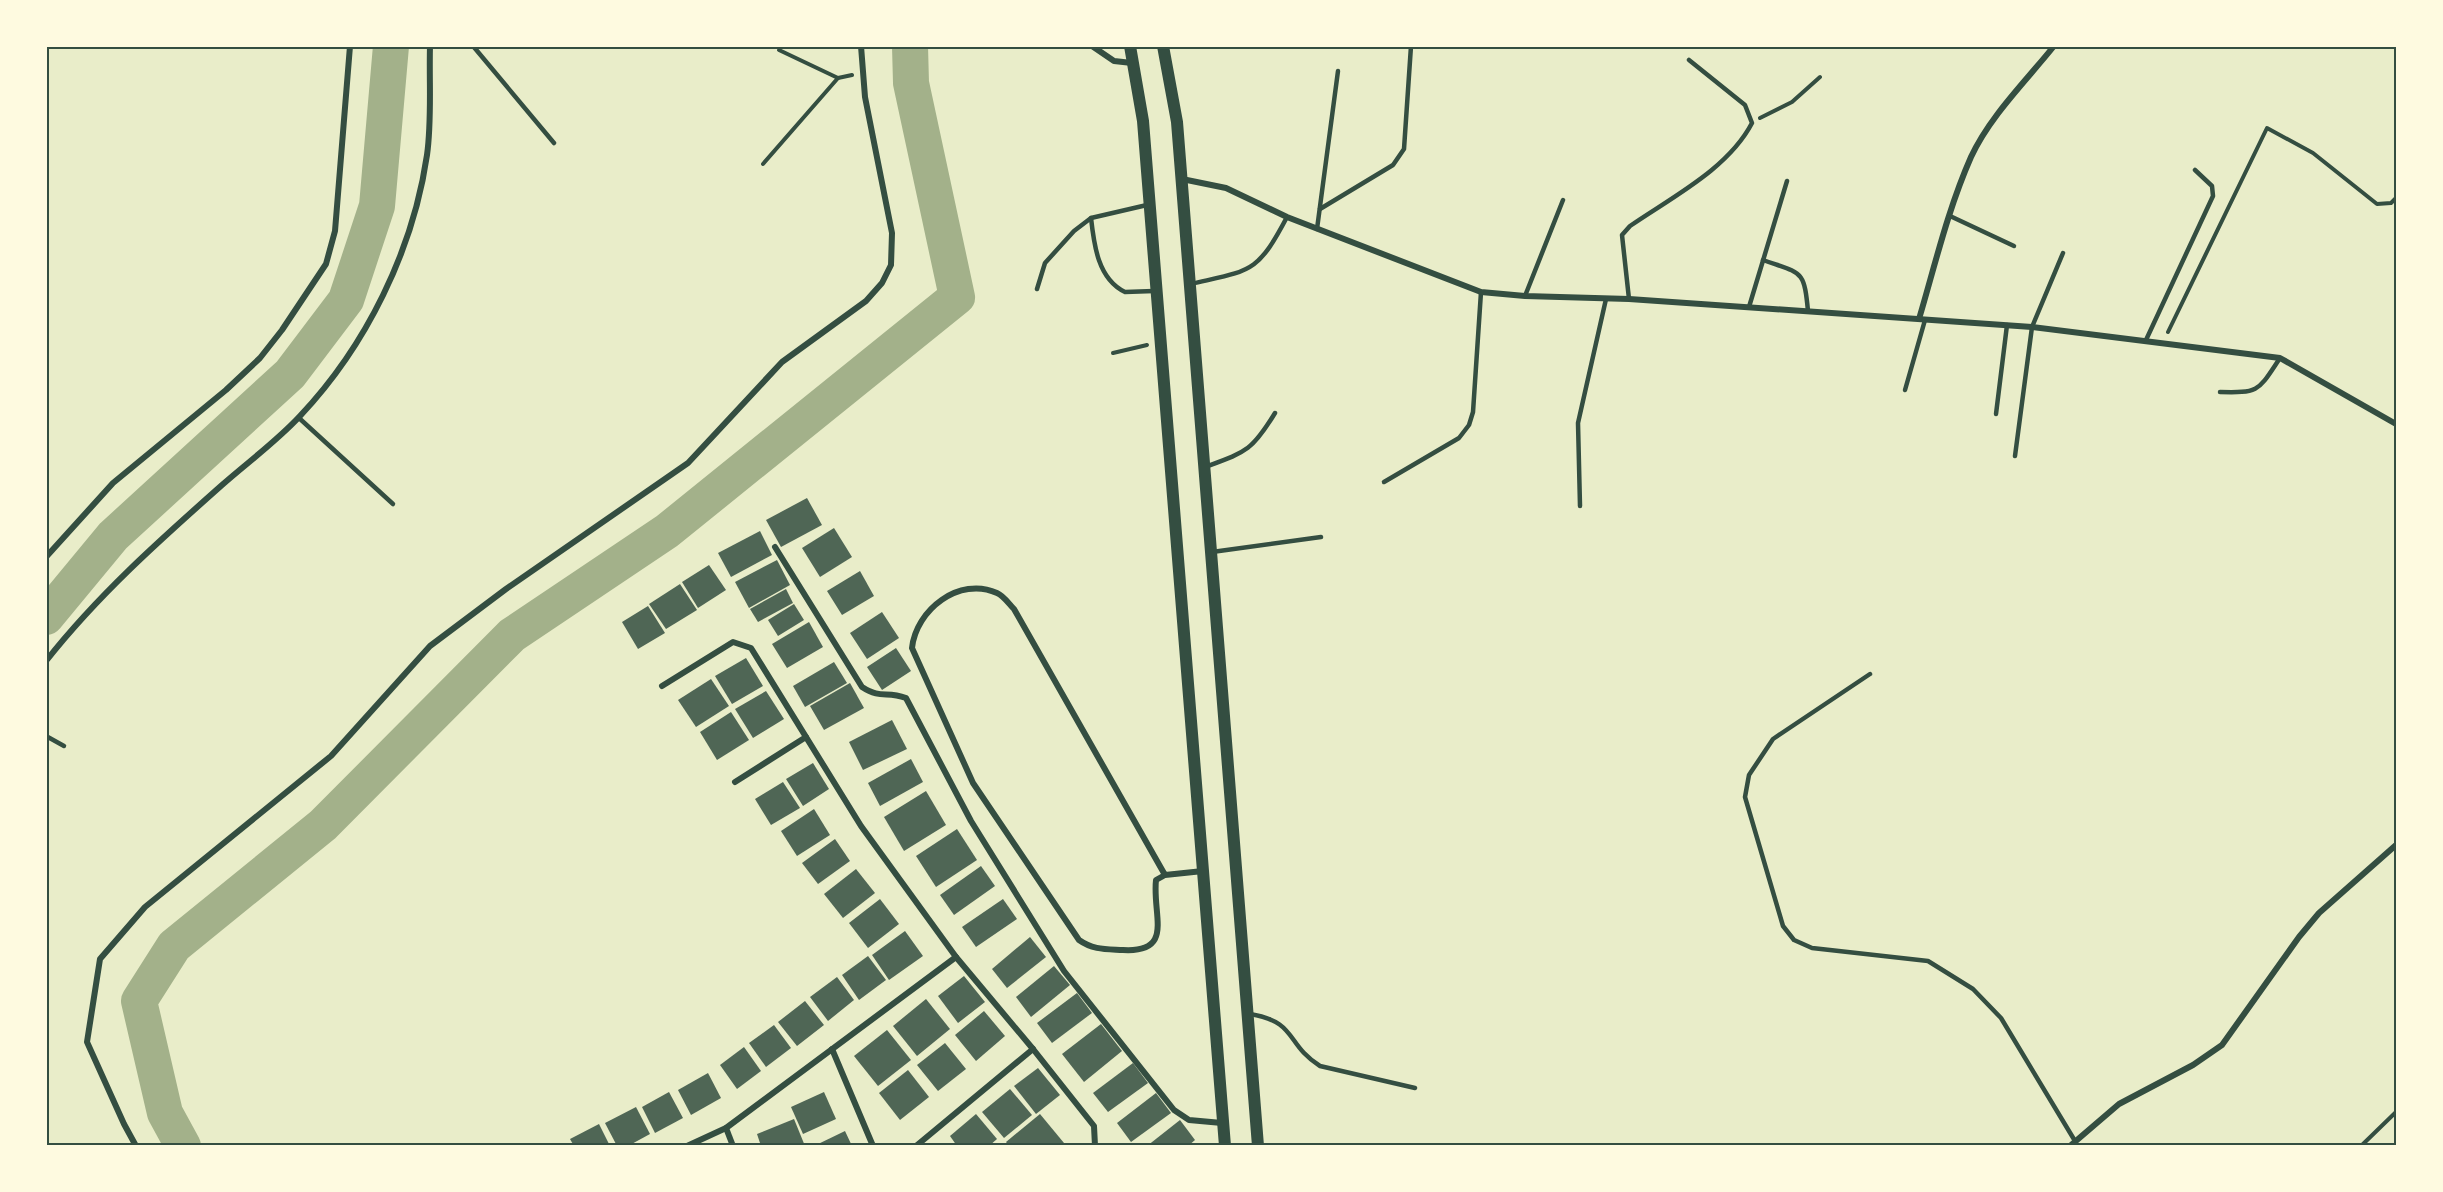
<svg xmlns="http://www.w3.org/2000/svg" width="2443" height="1192" viewBox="0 0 2443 1192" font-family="'Sofia Sans Condensed',sans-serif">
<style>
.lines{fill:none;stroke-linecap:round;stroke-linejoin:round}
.river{stroke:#a3b18a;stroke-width:36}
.building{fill:#4f6655}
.path{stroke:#344e41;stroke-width:4}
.service{stroke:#344e41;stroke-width:4.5}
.minor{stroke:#344e41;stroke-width:6}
.secondary{stroke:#344e41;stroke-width:12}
.neatline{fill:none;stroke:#344e41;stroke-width:2}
</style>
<rect width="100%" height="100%" fill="#e9edc9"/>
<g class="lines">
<g class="river">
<path d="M46,617L113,536L290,374L346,300L377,206L391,46"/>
<path d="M183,1146L165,1113L139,1001L174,946L323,825L512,635L667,531L957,297L911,83L910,46"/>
</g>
</g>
<g class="building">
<path d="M807,498L822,525L781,547L766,520Z"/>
<path d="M834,528L852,557L820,577L802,548Z"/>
<path d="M760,531L772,555L731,577L718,553Z"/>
<path d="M777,560L790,585L749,608L735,582Z"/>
<path d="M709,565L726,590L698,608L682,582Z"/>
<path d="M860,571L874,596L842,615L827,591Z"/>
<path d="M680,584L697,610L666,629L649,604Z"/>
<path d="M786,589L793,603L758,622L750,609Z"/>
<path d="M794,604L804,620L778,636L768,620Z"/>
<path d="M648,606L665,633L638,649L622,622Z"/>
<path d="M882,612L899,638L867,659L850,633Z"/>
<path d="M809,622L823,647L787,668L772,644Z"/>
<path d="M896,648L911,671L882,690L867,667Z"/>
<path d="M746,658L763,686L732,704L715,676Z"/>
<path d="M834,662L847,683L805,707L793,686Z"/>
<path d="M711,679L729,706L696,727L678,700Z"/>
<path d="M850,683L864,708L824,730L810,706Z"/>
<path d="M766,691L784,719L753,738L735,709Z"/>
<path d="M731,712L749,740L717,760L700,732Z"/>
<path d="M892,720L907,749L863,770L849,742Z"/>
<path d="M911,759L923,782L880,806L868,783Z"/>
<path d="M813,763L829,789L803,806L786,779Z"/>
<path d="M783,782L800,808L771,825L755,799Z"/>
<path d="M926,791L946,825L904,851L884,817Z"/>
<path d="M814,809L830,835L797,856L781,831Z"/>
<path d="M957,829L977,860L936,887L916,856Z"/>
<path d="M835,839L850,861L818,884L802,863Z"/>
<path d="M981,866L995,886L954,915L940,895Z"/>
<path d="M856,869L875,893L843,918L824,894Z"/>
<path d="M880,899L899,924L868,948L849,923Z"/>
<path d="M1003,899L1017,919L976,947L962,927Z"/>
<path d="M905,931L923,956L889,980L872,955Z"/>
<path d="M1030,937L1046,957L1007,988L992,969Z"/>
<path d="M868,956L886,980L859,1000L842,975Z"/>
<path d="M1054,966L1070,985L1031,1017L1016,997Z"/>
<path d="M964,976L985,1002L958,1023L938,996Z"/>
<path d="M837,977L854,1000L828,1021L810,997Z"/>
<path d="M1077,993L1092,1013L1052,1043L1037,1023Z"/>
<path d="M926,999L950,1029L917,1056L893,1026Z"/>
<path d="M805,1001L824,1025L797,1046L778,1022Z"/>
<path d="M984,1011L1005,1036L976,1061L955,1035Z"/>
<path d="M1101,1024L1122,1051L1084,1082L1062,1054Z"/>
<path d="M774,1025L791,1048L766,1067L749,1043Z"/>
<path d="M887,1030L911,1060L878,1086L854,1056Z"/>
<path d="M945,1043L966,1069L938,1091L917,1065Z"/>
<path d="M744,1047L761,1071L737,1089L720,1065Z"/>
<path d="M1133,1063L1148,1083L1108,1112L1093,1093Z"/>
<path d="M1038,1068L1060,1095L1036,1114L1014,1086Z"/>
<path d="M908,1070L929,1097L900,1120L879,1093Z"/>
<path d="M708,1073L721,1098L691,1115L678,1090Z"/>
<path d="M1010,1089L1032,1115L1004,1138L982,1112Z"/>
<path d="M669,1092L683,1118L655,1133L642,1107Z"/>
<path d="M824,1092L836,1119L803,1134L791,1107Z"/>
<path d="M1156,1093L1171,1113L1131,1142L1117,1123Z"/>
<path d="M636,1107L650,1134L628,1146H617L605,1123Z"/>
<path d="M976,1114L997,1139L989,1146H957L950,1136Z"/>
<path d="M1040,1114L1064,1143L1061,1146H1009L1006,1142Z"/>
<path d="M794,1119L805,1146H761L757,1134Z"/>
<path d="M1180,1120L1195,1140L1188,1146H1147Z"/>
<path d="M599,1124L610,1146H574L570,1139Z"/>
<path d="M845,1131L852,1146H814Z"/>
</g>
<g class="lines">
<g class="path">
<path d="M779,50L838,78"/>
<path d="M1760,118L1792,102L1820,77"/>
<path d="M763,164L838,78L852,75"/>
<path d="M2168,332L2267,128L2313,153L2377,204L2391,203L2396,198"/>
<path d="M1113,353L1147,345"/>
<path d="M2361,1146L2396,1112"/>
</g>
<g class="service">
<path d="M473,46L554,143"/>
<path d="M1320,209L1393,165L1404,149L1411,46"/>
<path d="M1950,216L2014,246"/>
<path d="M1091,218C1094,245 1098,279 1125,292L1154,291"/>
<path d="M1317,229L1338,71"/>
<path d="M1763,260C1802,274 1804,269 1808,311"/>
<path d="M1191,284C1251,270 1257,274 1287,217"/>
<path d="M1037,289L1045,263L1074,231L1091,218L1147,205"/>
<path d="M1525,296L1563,200"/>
<path d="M1629,299L1622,235L1630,226C1672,197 1728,169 1752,123L1745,105L1689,60"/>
<path d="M1749,307L1787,181"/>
<path d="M2146,340L2213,196L2212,186L2195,170"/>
<path d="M1905,390L1925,320"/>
<path d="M2220,392C2260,393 2258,391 2280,358"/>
<path d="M1996,414L2007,325"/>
<path d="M299,418L393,504"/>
<path d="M2015,456L2032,327L2063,253"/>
<path d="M1205,467C1246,452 1252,451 1275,413"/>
<path d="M1384,482L1459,438L1469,425L1473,412L1481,292"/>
<path d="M1580,506L1578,423L1606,299"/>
<path d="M1212,552L1321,537"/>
<path d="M1870,674L1773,739L1749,775L1745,797L1783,926L1794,940L1812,948L1928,961L1973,989L2001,1018L2075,1141"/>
<path d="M46,736L64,746"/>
<path d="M1250,1014C1298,1022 1285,1044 1320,1066L1415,1088"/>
</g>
<g class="minor">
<path d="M1092,46L1114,61L1132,63"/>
<path d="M1182,179L1226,188L1287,217L1481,292L1525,296L1629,299L2032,327L2280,358L2396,424"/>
<path d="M1919,319C1935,265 1948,209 1971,157C1990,116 2026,81 2054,46"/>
<path d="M775,547L862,687C882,700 886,690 906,698L971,821L1064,971L1174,1110L1189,1120L1222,1123"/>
<path d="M46,557L113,483L226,390L260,358L282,330L326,264L335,231L350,46"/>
<path d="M46,661C98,595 160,540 222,485C248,462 277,441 300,416C366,346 413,251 427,155C432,120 429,82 430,46"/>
<path d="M662,686L733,642L751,648L861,826L956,957L1033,1049L1094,1126L1095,1146"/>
<path d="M735,782L806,737"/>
<path d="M1165,875L1014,609C1009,604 1004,596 997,593C959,576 916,610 912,648L973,783L1079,940C1093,950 1106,949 1123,950C1175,953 1152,915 1156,880L1165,875L1203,871"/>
<path d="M832,1049L873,1146"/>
<path d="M726,1128L733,1146"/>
<path d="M136,1146L124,1124L87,1042L100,959L145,907L331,756L430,646L506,589L688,463L782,362L866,301L882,283L891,265L892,233L865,97L861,46"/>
<path d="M687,1146L726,1128L956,957"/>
<path d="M916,1146L1033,1049"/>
<path d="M2070,1146L2119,1104L2193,1065L2222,1045L2299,937L2319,913L2396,845"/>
</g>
<g class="secondary">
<path d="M1130,46L1143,121L1225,1146"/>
<path d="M1163,46L1177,122L1258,1146"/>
</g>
</g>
<rect width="2443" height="1192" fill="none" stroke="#fefae0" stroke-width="96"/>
<rect x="48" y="48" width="2347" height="1096" class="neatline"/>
</svg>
